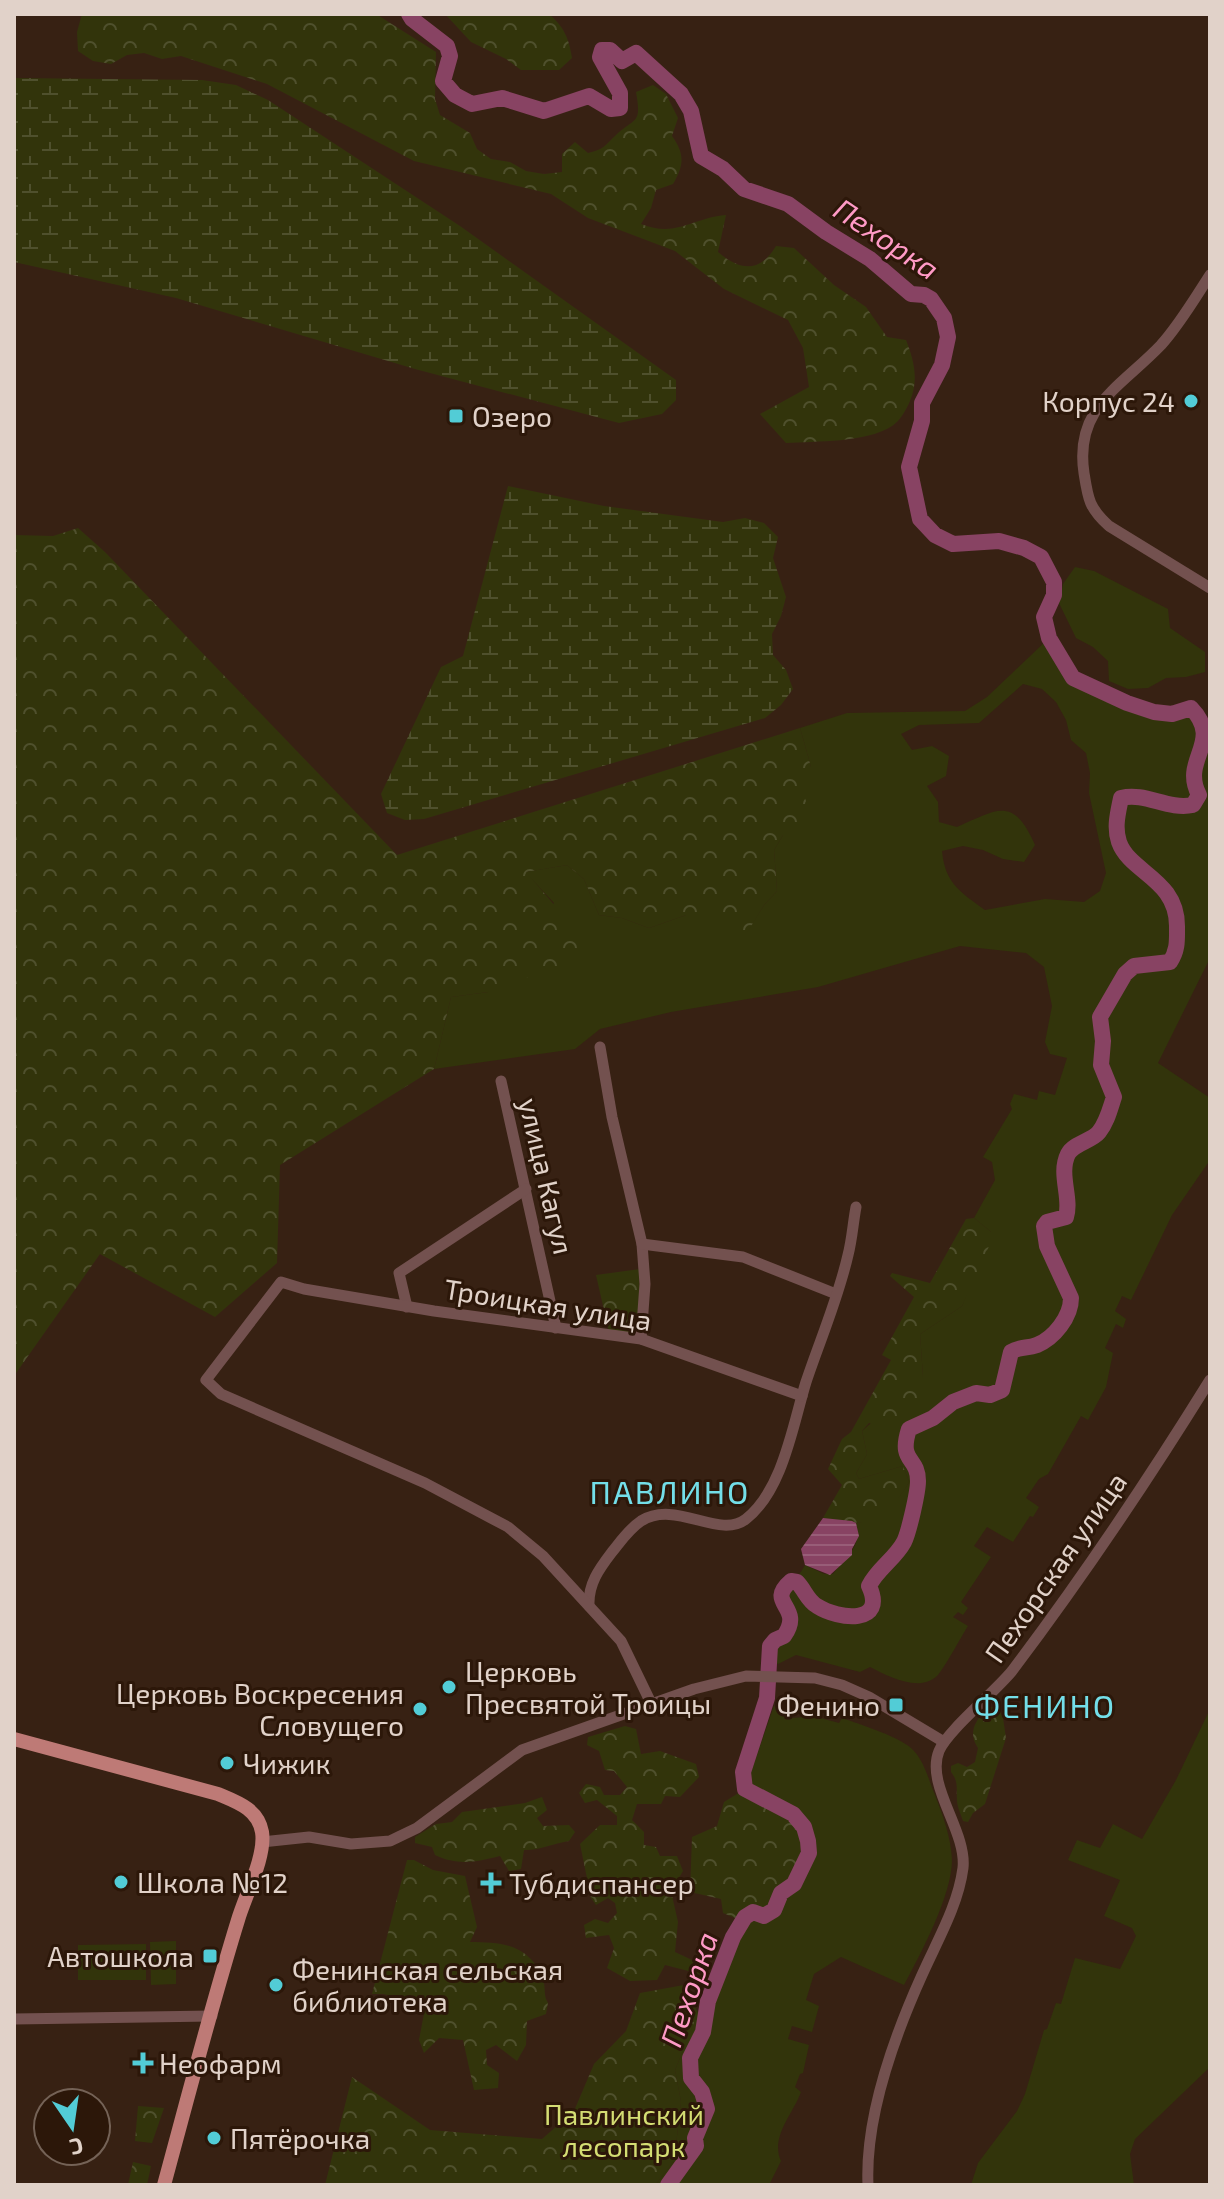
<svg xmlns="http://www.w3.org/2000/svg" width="1224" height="2199" viewBox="0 0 1224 2199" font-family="'Exo 2',sans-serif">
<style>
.grass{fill:#32340b;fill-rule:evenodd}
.forest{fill:url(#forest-crowns)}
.wetland{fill:url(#wetland-marsh)}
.water{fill:url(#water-rules)}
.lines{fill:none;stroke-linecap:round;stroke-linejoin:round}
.river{stroke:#884363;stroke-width:16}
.minor{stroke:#73514f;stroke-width:11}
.major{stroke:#be7a76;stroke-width:14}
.poi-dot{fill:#52ccd6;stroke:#2c1709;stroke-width:3}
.labels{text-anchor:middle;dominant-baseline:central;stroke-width:6;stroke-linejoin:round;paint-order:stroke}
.poi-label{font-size:28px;fill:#e1d2c9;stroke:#2c1709;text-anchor:start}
.street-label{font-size:28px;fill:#e1d2c9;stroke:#2c1709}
.park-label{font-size:28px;fill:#d4dd73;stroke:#2c1709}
.water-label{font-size:30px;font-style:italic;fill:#ff9ac6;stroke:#2c1709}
.quarter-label{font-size:32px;letter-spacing:2px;fill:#73dee8;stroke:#2c1709}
</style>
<defs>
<pattern id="forest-crowns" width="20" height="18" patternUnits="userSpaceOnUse" patternTransform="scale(2)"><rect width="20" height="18" fill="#32340b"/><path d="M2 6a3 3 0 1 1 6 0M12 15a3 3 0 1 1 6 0" fill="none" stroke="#4f502d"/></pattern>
<pattern id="wetland-marsh" width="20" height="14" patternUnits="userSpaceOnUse" patternTransform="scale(2)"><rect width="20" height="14" fill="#32340b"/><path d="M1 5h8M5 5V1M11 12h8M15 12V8" fill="none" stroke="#4f502d"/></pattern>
<pattern id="water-rules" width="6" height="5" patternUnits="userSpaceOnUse" patternTransform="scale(2)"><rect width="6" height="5" fill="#884363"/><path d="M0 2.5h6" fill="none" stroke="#985d78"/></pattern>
</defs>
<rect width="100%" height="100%" fill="#372113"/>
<g class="grass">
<path d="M1075,567L1094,571L1168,609L1170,628L1205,652V672L1186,677L1166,678L1148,688L1128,689L1109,681L1108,661L1093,647L1076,638L1059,603L1063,584Z"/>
<path d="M1049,638L1073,678L1127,703L1154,712L1172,714L1191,708L1202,717L1210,730L1204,751L1210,755V958L1158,1063L1210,1098V1160L1172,1215L1131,1300L1122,1296L1115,1311L1126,1319L1123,1328L1116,1324L1105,1348L1113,1353L1106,1387L1088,1420L1081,1416L1048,1474L1039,1479L1026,1498L1039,1507L1033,1517L1030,1516L1013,1542L987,1527L974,1546L991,1557L961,1602L968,1608L963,1615L958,1612L953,1617L968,1626C961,1637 944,1669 937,1676C919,1693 888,1676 870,1667L860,1672L796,1655L778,1664L774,1663L775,1648L786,1642L796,1620C793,1613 788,1607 786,1601C784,1595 801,1573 805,1565L824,1574H833C846,1558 863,1545 856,1523C878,1521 898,1501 909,1482L903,1466L859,1479L856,1473L867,1454L862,1431L923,1377L920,1334L962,1306L991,1232L974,1218L995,1180L992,1162L983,1157L1012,1109L1010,1104L1014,1094L1037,1100L1039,1091L1055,1095L1067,1058L1050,1054L1045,1042L1052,1006L1044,967L1026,953L960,946L818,987L671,1012L600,1029L575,1049L434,1069L451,997L488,992L554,903L525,872L567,865L584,879L599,915L622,918L649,928L686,915H713L747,932L764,905L777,891L774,850L783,835L811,767L800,728L847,713L965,711L987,697ZM1023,684L1042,689L1056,702L1066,720L1071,740L1086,753L1090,773L1089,793L1106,873L1100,891L1084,902L1045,899L985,910C960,892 945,883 942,851L963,846L983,850L1003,859L1024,862L1035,845C1013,795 997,810 957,827L939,822L938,802L927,786L946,776L949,756L932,746L912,750L901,734L919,725L979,723Z"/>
<path d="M774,1706L793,1718L813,1716L839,1723L842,1718C859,1724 904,1738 914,1751C925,1763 929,1781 935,1795C943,1816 951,1837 952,1860C952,1895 921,1953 904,1985L841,1957L814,1974L806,2000L819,2006L812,2032L792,2026L788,2039L809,2045L803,2073L800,2074L795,2087L801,2092C793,2114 770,2137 781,2161L769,2185H655L674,2161L681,2102L675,2070L735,1918L751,1909L762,1913L774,1910L781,1893L794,1884L793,1814L745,1789Z"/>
<path d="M1210,1709V2067L1135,2139L1130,2154L1134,2185H971L978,2163L1017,2111L1025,2094L1044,2030L1047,2029L1056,2003L1061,2004L1075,1958L1120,1969L1136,1936L1132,1928L1104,1916L1120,1880L1068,1860L1077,1840L1100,1848L1113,1824L1142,1839L1176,1780Z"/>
<path d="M176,1941V1984L151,1985L150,1942Z"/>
<path d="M146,1944V1980H78V1945Z"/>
</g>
<g class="forest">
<path d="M82,14H376L436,52L435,99L440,115L470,133L477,149L491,159L510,162L526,171L544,174L562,172V154L575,142L588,153C605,149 604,146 616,135C635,117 642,125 636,92L653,85L666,94L678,118L672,136C685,154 684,165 673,184L656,190L651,208L641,224C676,238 692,218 726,215L718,252C740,271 760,273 776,246L794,248L834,285L866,307L887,337L906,340C914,360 919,380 910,401C906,410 900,421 892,426C866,443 816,441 786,443L760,414L809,387L803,348L788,320L724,289L675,251L588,218L551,194L414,161L267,84L181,56L162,59L144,53L127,55L111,64L93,61L78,51L77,32Z"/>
<path d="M445,14H549C564,27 569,38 572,58L559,70H521L506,59L471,42Z"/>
<path d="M78,528L105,552L397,855L800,728L811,767L812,778L802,790L810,812L801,836L783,835L774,850L777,891L764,905L747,933L724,929L712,915H686L649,928L622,918L599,915L584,879L567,865L526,872L574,928L585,956L488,992L451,997L434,1069L280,1165L277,1263L215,1317L100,1254L14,1376V535L53,536Z"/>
<path d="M974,1218L991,1232V1242L962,1306L920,1334L923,1377L918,1406L889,1428L869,1423L862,1431L867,1454L856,1473L859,1479L903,1466L909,1482C901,1497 885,1516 868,1522C859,1525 834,1519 823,1518L842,1485L828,1469L842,1439L851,1432L891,1360L882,1355L914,1297L890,1276L892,1273L930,1283L966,1219Z"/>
<path d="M640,1269L639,1326L629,1334L609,1332L596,1275Z"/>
<path d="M989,1707H998L1003,1718L1006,1738L985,1804L973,1813L968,1822L963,1821C961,1815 957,1806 957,1800C956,1788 959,1782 951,1772V1766L958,1763L967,1767L975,1762L978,1748C967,1732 976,1719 989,1707Z"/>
<path d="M625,1726L636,1729L641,1754L660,1751L696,1764L699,1777L680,1797L665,1796L661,1804H637L632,1820L644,1832V1845L656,1847L660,1856H677L683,1871L671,1891L678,1922L675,1952L705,1966L704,1975L665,1965L657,1980L630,1981L607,1968L614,1948L609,1935L586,1938L584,1925L595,1919L608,1923L617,1913L615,1903L608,1898L596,1905L591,1898L580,1844L600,1825H617V1816L597,1800L585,1803L579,1793L586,1784L600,1787L604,1795H620L627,1787L614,1771L605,1770L599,1751L587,1745L588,1737Z"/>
<path d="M745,1789L793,1814L804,1827L808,1841L809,1853L794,1884L781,1893L774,1910L764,1916L751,1909L735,1918L723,1913L721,1899L690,1892L692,1837L717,1826L724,1802Z"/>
<path d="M542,1797L547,1810L537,1818L543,1826L569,1825L575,1832L569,1841C555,1843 537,1851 524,1850L521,1869L509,1871L500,1856C476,1862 458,1866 435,1855L432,1847L415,1843V1837L436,1824L452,1822L462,1812L525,1803Z"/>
<path d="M407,1860H414L433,1870L465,1876L477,1927L470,1942C503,1942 530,1945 543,1979C546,1988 543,1995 548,2003L546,2014L527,2021L526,2045L517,2061L496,2045L486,2050L487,2065L499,2073L498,2088L474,2090L463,2040L439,2038L424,2053L419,2040L426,2003L383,1994H372Z"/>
<path d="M684,1985L698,2013L675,2070L681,2102L674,2161L655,2185H325L352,2077L430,2130L542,2139L574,2111L594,2064L626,2031L640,1993Z"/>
<path d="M138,2106L164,2108L152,2143L135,2141Z"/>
<path d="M133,2162L151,2166L147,2185H128Z"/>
</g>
<g class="wetland">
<path d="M14,78L202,80L236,85L268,100L460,226L676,380V400L662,414L619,423L415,369L176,298L14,262Z"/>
<path d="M508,486L604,506L723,522L745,518L764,523L778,537L773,558L786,597L781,616L772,634L773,655L786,670L793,689L781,705L765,718L424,819L405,820L387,813L381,794L441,667L463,656Z"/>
</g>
<path class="water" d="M823,1518L852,1521L856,1523L859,1536L852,1549V1555L830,1575L805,1565L801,1549Z"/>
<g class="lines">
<path class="river" d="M409,14L412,19L447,46L450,56L443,81L455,95L472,104L502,98L544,111L589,96L611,109L620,108V93L600,57L602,50H610L622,61L636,53L681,94L691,111L701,156L723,169L744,189L788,204L826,232L870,259L911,294L924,295L931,299L944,318L948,337L942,365L922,403V421L909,467L920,519L935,535L953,544L999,541L1024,548L1041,557L1054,582V595L1044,617L1049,638L1073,678L1127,703L1154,712L1172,714L1191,708C1224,742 1180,759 1199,795L1193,805C1167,810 1146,792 1121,798C1118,813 1114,827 1119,842C1130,873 1177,879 1177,926C1177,940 1178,950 1170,962L1134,966L1125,974L1100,1017L1103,1041L1101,1065L1114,1097C1110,1109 1107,1122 1099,1132C1092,1141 1074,1143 1068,1154C1058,1174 1072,1198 1066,1217L1047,1222L1044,1226L1047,1246L1071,1298C1071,1317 1054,1338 1037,1345C1027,1349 1020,1346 1011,1352L1002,1390L990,1395L976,1393L953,1402L933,1418L909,1429C898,1463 918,1456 918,1481C918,1492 909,1532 904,1542C895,1559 877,1569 869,1586C887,1625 839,1620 817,1606C807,1600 805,1590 797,1582L791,1581C764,1604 805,1606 784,1636L775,1640L770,1646L767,1698L743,1772L745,1789L793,1814L804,1827L808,1841L809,1853L794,1884L781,1893L774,1910L764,1916L753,1912L745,1917L733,1937L708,2001L703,2032L690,2058L691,2078L702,2092L707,2109L695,2138L696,2146L668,2185"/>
<g class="minor">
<path d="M1210,275C1195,298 1180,324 1161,345C1121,387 1074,407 1084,473C1088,499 1089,508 1109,526L1210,588"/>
<path d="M600,1047L612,1117L642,1244L645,1284L641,1339"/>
<path d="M501,1081L556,1328"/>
<path d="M642,1244L743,1257L836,1294"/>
<path d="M407,1307L399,1273L526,1189"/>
<path d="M589,1606C588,1584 599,1569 612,1552C621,1541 629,1529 641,1521C676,1499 719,1540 746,1519C783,1490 793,1424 806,1382C820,1340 838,1299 848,1255C852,1240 853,1223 856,1207"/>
<path d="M651,1703L621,1641L543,1556L508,1527L425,1483L221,1394L206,1380L281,1282L304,1289L434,1311L641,1339L802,1396"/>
<path d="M262,1842L309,1837L351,1844L390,1841L417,1828L522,1750L694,1689L746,1676L815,1678L842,1685L869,1697L944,1742"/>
<path d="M14,2019L212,2016"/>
<path d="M868,2185C865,2118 894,2037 922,1975C937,1941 958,1906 963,1868C967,1831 925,1785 939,1751C947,1731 995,1692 1012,1671C1083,1577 1148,1480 1210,1380"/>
</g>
<path class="major" d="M14,1739L218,1794C237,1802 258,1809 262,1832C266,1856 245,1896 238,1920C211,2007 188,2097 164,2185"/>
</g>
<g class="poi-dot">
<circle cx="1191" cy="401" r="8"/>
<rect x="448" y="408" width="16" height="16" rx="4"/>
<circle cx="449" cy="1687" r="8"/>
<rect x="888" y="1697" width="16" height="16" rx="4"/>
<circle cx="420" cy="1709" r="8"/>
<circle cx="227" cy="1763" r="8"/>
<circle cx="121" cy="1882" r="8"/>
<path d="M487 1871h8v8h8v8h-8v8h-8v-8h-8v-8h8z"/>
<rect x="202" y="1948" width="16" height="16" rx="4"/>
<circle cx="276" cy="1985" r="8"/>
<path d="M139 2051h8v8h8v8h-8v8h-8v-8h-8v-8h8z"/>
<circle cx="214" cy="2138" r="8"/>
</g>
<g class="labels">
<g class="poi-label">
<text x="1175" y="401" text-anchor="end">Корпус 24</text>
<text x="472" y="416">Озеро</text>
<text x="465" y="1671">Церковь<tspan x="465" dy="32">Пресвятой Троицы</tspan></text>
<text x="404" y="1693" text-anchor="end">Церковь Воскресения<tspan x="404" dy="32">Словущего</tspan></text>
<text x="880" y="1705" text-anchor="end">Фенино</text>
<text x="243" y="1763">Чижик</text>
<text x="137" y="1882">Школа №12</text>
<text x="509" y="1883">Тубдиспансер</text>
<text x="194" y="1956" text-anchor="end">Автошкола</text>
<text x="292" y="1969">Фенинская сельская<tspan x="292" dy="32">библиотека</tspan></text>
<text x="159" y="2063">Неофарм</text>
<text x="230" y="2138">Пятёрочка</text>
</g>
<g class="street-label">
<text transform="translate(547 1176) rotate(77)">улица Кагул</text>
<text transform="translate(548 1304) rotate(9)">Троицкая улица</text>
<text transform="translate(1055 1567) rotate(-55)">Пехорская улица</text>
</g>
<g class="park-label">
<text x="624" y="2114">Павлинский<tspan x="624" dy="32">лесопарк</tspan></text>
</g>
<g class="water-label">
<text transform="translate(887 238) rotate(34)">Пехорка</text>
<text transform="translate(688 1989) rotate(-71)">Пехорка</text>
</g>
<g class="quarter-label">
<text x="670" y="1491">ПАВЛИНО</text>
<text x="1045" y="1705">ФЕНИНО</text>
</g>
</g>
<rect width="1224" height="2199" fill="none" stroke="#e1d2c9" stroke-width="32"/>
<g transform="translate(72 2127) rotate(167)"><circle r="38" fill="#2c1709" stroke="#746256" stroke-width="2"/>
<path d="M0-6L14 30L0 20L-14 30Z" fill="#52ccd6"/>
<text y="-12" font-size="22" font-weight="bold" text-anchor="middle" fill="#e1d2c9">С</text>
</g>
</svg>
